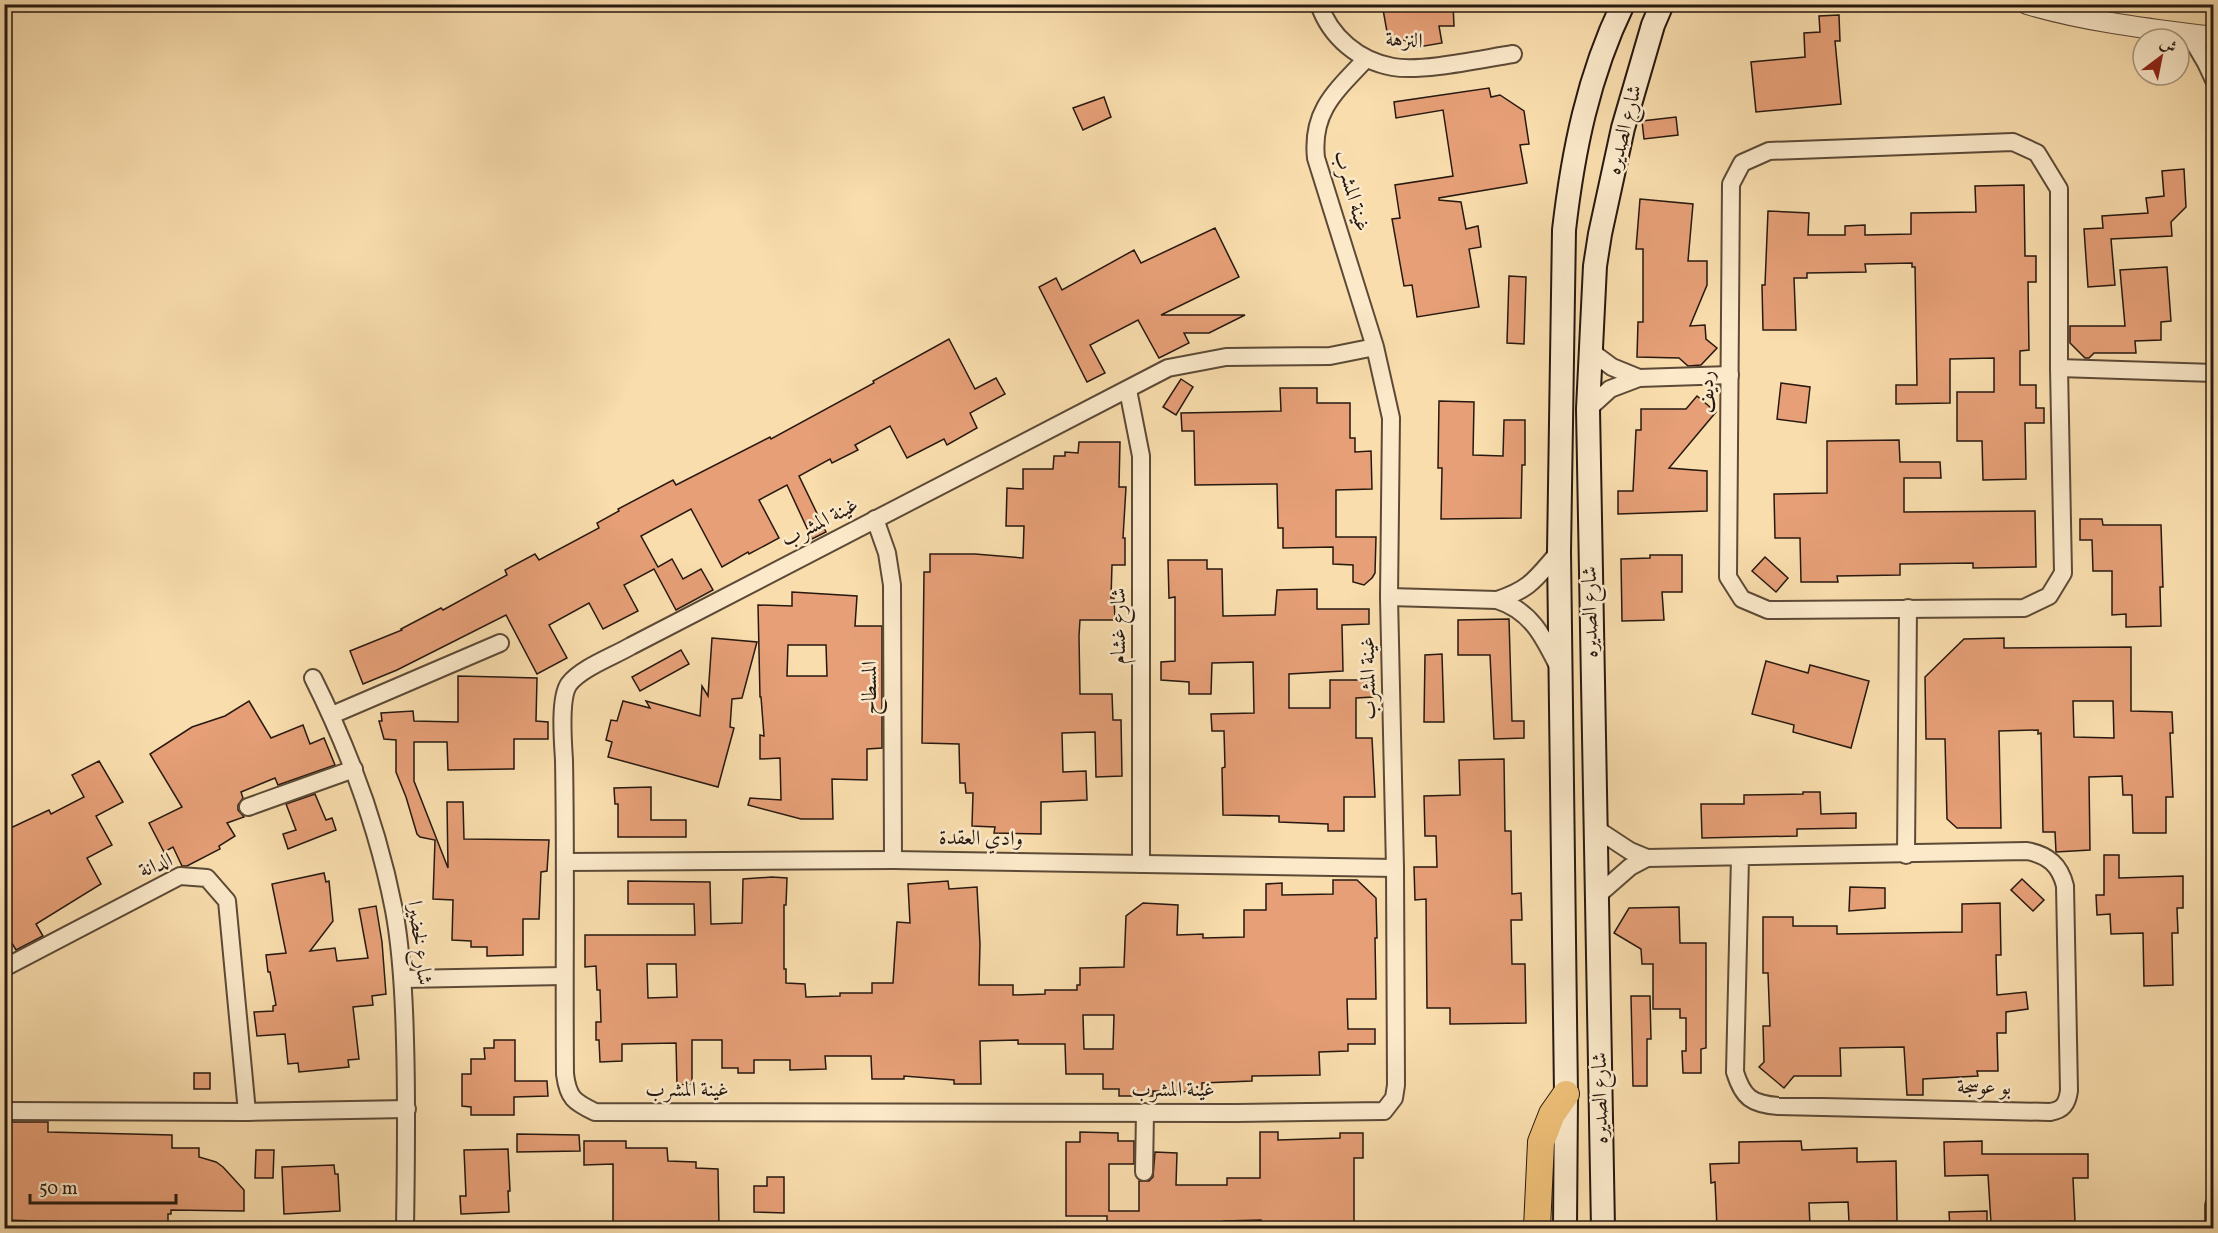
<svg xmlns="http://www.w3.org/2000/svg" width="2218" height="1233" viewBox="0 0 2218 1233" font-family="Vollkorn,Amiri,serif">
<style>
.building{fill:#e69f77;stroke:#271910;stroke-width:1.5;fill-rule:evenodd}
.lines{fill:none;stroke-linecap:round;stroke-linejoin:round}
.minor-casing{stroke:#5c4a37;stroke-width:20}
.tertiary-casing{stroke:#5c4a37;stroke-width:22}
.secondary-casing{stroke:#271910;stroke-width:26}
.primary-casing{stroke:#271910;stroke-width:28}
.minor{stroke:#fbe9ca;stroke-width:16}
.tertiary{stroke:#fbe9ca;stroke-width:20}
.secondary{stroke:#fbe9ca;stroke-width:22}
.primary{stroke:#ecbe76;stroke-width:26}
.labels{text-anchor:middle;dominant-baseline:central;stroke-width:5;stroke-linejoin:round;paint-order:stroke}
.street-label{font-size:21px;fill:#271910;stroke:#fbe9ca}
</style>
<rect width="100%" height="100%" fill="#f9ddad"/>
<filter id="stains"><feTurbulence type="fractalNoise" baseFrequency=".00333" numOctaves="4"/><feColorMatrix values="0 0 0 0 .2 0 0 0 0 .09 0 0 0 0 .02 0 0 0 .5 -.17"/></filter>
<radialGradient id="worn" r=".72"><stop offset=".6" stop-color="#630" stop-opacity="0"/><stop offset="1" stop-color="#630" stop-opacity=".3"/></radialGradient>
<g class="building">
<path d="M1382,4H1453L1454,26H1439L1442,43L1407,49L1406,40L1389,43Z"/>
<path d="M1839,15L1840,41H1835L1841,104L1756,112L1751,62L1805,57L1804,33L1820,32L1819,16Z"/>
<path d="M1489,88L1491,97L1500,95L1524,111L1529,144L1520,145L1527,183L1439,198V200L1461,202L1466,229L1478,226L1481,247L1469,249L1479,307L1417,317L1412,285L1404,286L1392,219L1400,218L1395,185L1453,176L1443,110L1396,118L1394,102Z"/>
<path d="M1104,97L1111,117L1083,130L1073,108Z"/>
<path d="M1676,117L1678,135L1644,139L1642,121Z"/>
<path d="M2184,169L2186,207L2171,222L2172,236L2111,239L2115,285L2088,287L2084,229L2103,228L2102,216L2148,213L2146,198L2164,196L2162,171Z"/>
<path d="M2024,185L2025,256H2036V282H2028L2029,350L2020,351V385H2036V408H2044V423H2025L2026,479L1983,480L1982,441H1957V392H1994V358L1950,359V403L1896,404V385H1917L1915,267H1912V263L1865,264L1866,272L1807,273V278H1794L1796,330H1763L1762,285H1765L1768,211L1809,213L1808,235H1845V226L1865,225V235L1911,234V213L1976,212L1975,186Z"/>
<path d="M1640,199L1693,204L1688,261H1707V285L1690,326L1705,325L1706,339L1717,348L1701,365L1688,366L1679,358L1637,357L1638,322H1643V249H1636Z"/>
<path d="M1215,228L1239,277L1161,315H1245L1209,333H1184L1189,343L1159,358L1138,320L1090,345L1105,373L1087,382L1039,287L1056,278L1062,290L1134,250L1141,263Z"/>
<path d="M2167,267L2171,321L2161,322V340L2135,341L2136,353H2094L2089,358H2085L2070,343V326H2125L2120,270Z"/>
<path d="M1509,276L1526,277L1524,344L1507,343Z"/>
<path d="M949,339L975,389L996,378L1005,394L970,413L977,428L947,445L944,439L907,458L890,426L855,445L858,450L832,463L830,459L799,476L826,532L812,539L787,485L759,500L779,538L749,554L748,552L722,567L691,509L641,536L658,567L672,559L683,579L701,569L713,590L676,610L654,569L624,585L638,611L603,629L589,603L549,625L567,658L537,674L506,615L397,670L363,684L350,651L402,630L401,629L441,608L443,610L507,575L505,570L535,554L539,560L599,528L597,523L619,511L618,509L673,480L676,485L770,437L771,439L874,383L873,381Z"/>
<path d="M1181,379L1193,387L1176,415L1163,407Z"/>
<path d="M1781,383L1810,387L1806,423L1777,419Z"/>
<path d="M1280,388H1317V403H1350V438H1355V452L1371,451L1372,489L1336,490V537H1376L1375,573L1372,578L1364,585L1353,582V565L1333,564V547L1283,548V528H1278L1277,484L1195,485L1194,431H1182L1181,413L1281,411Z"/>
<path d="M1697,396L1716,412L1669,468L1707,471V511L1618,514V491H1633L1636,430H1641V409H1686Z"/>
<path d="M1439,401L1474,402L1473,455L1503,456L1504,420H1525V465H1522L1521,518L1441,519L1442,468H1438Z"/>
<path d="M1899,440L1900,462H1940L1941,478H1904V512L2035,511L2036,567L1973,568V563L1900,564V575L1837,576L1838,582H1801L1800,538H1775L1774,494L1827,493V441Z"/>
<path d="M1079,442H1120L1119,487H1126L1123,538H1125V565H1112L1111,598H1114L1115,620H1080L1079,636L1080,694H1112L1113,720H1121L1122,776L1096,777L1095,732L1062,733L1063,772L1086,771L1087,800L1041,802V834L994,833L995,827L972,826L973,793H966L965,783H960L959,744L922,743L924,572H930V554H975L1023,558L1024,526H1006L1007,488L1023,489V469H1053L1054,456H1065V452L1078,453Z"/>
<path d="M2080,519H2102L2103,525H2161L2163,587H2160L2161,626L2126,627V614L2112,615V571H2093L2092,540H2080Z"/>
<path d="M1650,555H1682V592H1662L1664,620L1622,621L1621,559L1650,558Z"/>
<path d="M1765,557L1788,578L1776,592L1752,571Z"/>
<path d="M1168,560H1207V569H1222L1223,616L1275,615L1277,590L1317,589V609H1369V624L1342,625L1343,671L1289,674V708H1330V680H1373V697L1356,698V738H1372L1375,797H1344V831H1328V824L1279,822V816L1223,815L1222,768L1225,767L1224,731H1212L1211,714L1254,713L1253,662L1212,663L1211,694H1189V682L1161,680V662L1175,661V597L1169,598Z"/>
<path d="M792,592L857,596L855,626H882V748L867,749V780L832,779L833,819H801L748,805L750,798L781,800L780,758L760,759V735L764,736L761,697H760L758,605L792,606ZM788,645H826L827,676H787Z"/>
<path d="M1509,619L1512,721H1524V738L1494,739L1490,655H1458V620Z"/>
<path d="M712,638L757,642L742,698L732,699L730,727L734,728L718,787L608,757L612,742L606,740L611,720L617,721L623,701L650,708L646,701L700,716L702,686L708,696Z"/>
<path d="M2004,638V648L2131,647V711L2172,712L2173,733H2170L2173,797H2166V833H2133L2132,795H2123L2122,776L2089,777L2090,850L2056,852L2055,832H2043L2041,733L2038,734V730L1999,731L2001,828H1957L1947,819L1945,739H1926L1925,677L1964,639ZM2073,701H2113L2114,738L2074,737Z"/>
<path d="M681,650L689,664L640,691L632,677Z"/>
<path d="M1442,654L1444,722H1424L1425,655Z"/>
<path d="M1766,661L1808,673L1810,665L1869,681L1851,748L1793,732L1794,725L1752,714Z"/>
<path d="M458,676L537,678L536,721L548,722V739H514V769L448,770L447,742H414V781L448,868L447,802H463L464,839L549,840L547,871L541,872L539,919H523V955L487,956V947H471V941L452,940L453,900L433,899L435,840L420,837L417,834L406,797L396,772V740L384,739L379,721H382L381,713L413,711L414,721L458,722Z"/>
<path d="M249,701L271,738L303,725L310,744L324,738L335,765L278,785L275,778L241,792L243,798L238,805V810L244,817L227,823L235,836L219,846L220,849L187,866H182L173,847L164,852L149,823L182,807L150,754L192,727L225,716Z"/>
<path d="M1504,759L1505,831H1511L1512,894L1521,893L1522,920H1511L1512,964H1525L1526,1023L1450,1024V1008H1427L1426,899L1415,900L1414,867H1437L1436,836H1425L1424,796L1460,795L1459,760Z"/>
<path d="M99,761L123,802L96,816L112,845L87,858L101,884L36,924L43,936L16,950L4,930V831L49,810L51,814L84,797L72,775Z"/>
<path d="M651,787V820H686V837H618V804H615L614,788Z"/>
<path d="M1803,792H1820L1821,814L1856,813V828L1797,829V836L1702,838L1701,804H1744V795L1803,794Z"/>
<path d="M315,794L326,820L332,818L336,830L288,849L283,834L296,830L286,804Z"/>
<path d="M2104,855H2119V878L2183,876V908H2177L2178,933H2172L2173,985L2144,986L2143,933L2111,934L2110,914L2097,915L2096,895H2104Z"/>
<path d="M324,873L326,882L329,881L333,921L310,951L335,948L337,961L368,958L359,909L376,906L382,942L386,994L372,996L373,1005L353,1007L359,1059L348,1060L349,1067L299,1072L298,1063L288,1064L285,1034L257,1036L254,1012L273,1011V1006L276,1005L270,972H268L266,955L286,953L272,884Z"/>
<path d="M772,877L787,878L786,905H784V969H786V983L805,984L806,997L840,996V993H872V983H893L897,922L910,923L908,884L948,881L949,889L977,887L980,944L979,985H1013V995L1045,994V990H1077V985H1080V968L1124,967L1126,916L1143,903L1178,905L1177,935L1203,934V938L1244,937V910H1266V884L1282,883V895L1333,894V880H1357L1376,898L1377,938H1375L1376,999H1347L1348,1029H1375V1044H1348V1051L1319,1052L1320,1075L1252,1076V1081L1202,1083V1092L1153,1091V1096H1119V1089H1103V1074H1066L1065,1044H1018V1040L980,1041L981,1084H954V1080L904,1076V1079H872L871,1056H825L826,1069L790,1070V1060H754V1073H738V1068H722V1040H692V1084L677,1085L676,1043L622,1044V1061L600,1062L599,1040H596V1022H601L600,990H597L596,966L585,967V935H695L694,904H628V881L710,882L711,924L742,923L743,879ZM647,964H676L677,997L648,998ZM1083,1015H1114L1113,1049H1084Z"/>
<path d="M2022,879L2044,900L2033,911L2011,890Z"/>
<path d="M1850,887L1885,888V908L1849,911Z"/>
<path d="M2000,903L2001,955H1996L1997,995L2026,992L2028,1009L2006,1012V1033H1997L1998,1071H1977L1978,1076L1923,1079V1095H1907L1904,1047L1840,1048L1841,1076H1794L1784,1088L1759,1067L1764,1062L1763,1026H1770L1768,973H1763V917H1793V926H1837V934L1962,932V904Z"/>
<path d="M1679,907L1680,943H1706V1048L1701,1049V1073H1683L1682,1051H1686V1018H1680V1009H1653V964H1642L1641,949L1614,933L1629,908Z"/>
<path d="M1631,996H1650L1651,1039H1647V1086H1633Z"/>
<path d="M494,1040H515V1081H547L548,1096L514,1097V1115H471V1107L462,1106V1074H471V1059H485L484,1048H494Z"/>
<rect x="194" y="1073" width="16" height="16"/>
<path d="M4,1122H48V1132L172,1135V1148H199V1157L216,1162L223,1167L244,1190V1211L171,1210V1214H168V1227L88,1226V1228H71V1222L4,1220Z"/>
<path d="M1080,1132L1118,1133V1141H1134V1164H1109V1211H1139V1181H1149L1153,1177L1155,1152L1177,1153L1176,1185H1227V1178H1260V1132H1278V1140L1340,1138V1133H1363V1158H1354V1223L1316,1224V1228H1261V1220L1224,1221V1226L1158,1225V1228H1107V1216H1066V1142H1080Z"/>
<path d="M517,1134L579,1135L580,1151L517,1152Z"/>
<path d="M584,1141H626V1148H667L668,1161L696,1162V1168L718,1169L719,1227L641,1226V1228H613V1164L584,1165Z"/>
<path d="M1801,1141L1802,1150L1857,1148V1162L1896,1161L1897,1221L1849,1222L1848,1202L1809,1203L1810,1225H1798V1228H1717L1715,1182L1711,1183L1710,1164L1739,1163V1142Z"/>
<path d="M1982,1141V1154H2088V1178H2073L2075,1221L1991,1223L1988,1175L1945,1176L1944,1142Z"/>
<path d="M508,1149L510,1191H508L509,1212L461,1214L460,1196H466L464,1150Z"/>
<path d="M256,1150H274L273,1178H255Z"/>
<path d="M334,1165L335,1174H338L340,1211L284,1214L282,1167Z"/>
<path d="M767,1177H784V1213L754,1212V1186H767Z"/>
<path d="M1987,1211V1228H1950L1949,1212Z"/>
</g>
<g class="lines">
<defs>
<g id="minor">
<path d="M1319,4C1330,37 1359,61 1393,67C1423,72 1481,59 1513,54"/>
<path d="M2189,34L2206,63L2214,80"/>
<path d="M1366,59C1336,91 1311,111 1316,158L1375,347L1391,418L1389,597L1395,868L1396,1085L1394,1098L1384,1111L1236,1113L595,1112C574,1102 568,1098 565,1074C564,970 566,865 564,760C563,743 559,698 569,684C581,668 614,656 631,646L1168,368L1226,357L1330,356L1375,347"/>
<path d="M2013,142L2037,153L2059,189V368L2063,573L2049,596L2024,608L1768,610L1742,599L1728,577L1731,184L1742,163L1769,151Z"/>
<path d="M1589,350L1612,367L1639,378"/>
<path d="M2059,368L2214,373"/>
<path d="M1128,390L1141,456V864"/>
<path d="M1588,409L1610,389L1639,378L1730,375"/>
<path d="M875,519L887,553L892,585L893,860"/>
<path d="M1389,597L1497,600C1532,611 1544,638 1559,668"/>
<path d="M1497,600C1531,589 1536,578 1559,552"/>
<path d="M313,678C350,752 378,828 394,910C402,953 404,997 405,1041C407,1104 406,1166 405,1228"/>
<path d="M332,715L500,643"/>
<path d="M248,807L354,769"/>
<path d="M1595,828L1630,851L1647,858L2027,851C2048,855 2060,865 2065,886L2069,1091C2067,1104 2063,1110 2050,1112L1778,1106C1752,1104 1743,1098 1735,1072L1740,857"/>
<path d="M1906,855L1908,608"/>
<path d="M566,862L893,860L1395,868"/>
<path d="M1598,895L1630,867L1647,858"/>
<path d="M4,968L180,876L207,878L227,901L247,1112"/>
<path d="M403,979L564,976"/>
<path d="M4,1111L247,1112L407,1109"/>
<path d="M1144,1172L1145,1112"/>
<path d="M2214,1205V1223"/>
</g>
<path id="tertiary" d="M2027,4C2088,22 2151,29 2214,37"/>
<g id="secondary">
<path d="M1565,1228L1566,1094L1559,552L1564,230C1573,152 1588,76 1623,4"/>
<path d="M1603,1228L1588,409L1595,266L1600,234L1623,128L1653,25L1662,4"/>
</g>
<path id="primary" d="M1537,1228L1541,1142L1552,1114L1566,1094"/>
</defs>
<use href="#minor" class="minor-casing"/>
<use href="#tertiary" class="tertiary-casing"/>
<use href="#secondary" class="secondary-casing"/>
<use href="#primary" class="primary-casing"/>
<use href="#minor" class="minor"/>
<use href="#tertiary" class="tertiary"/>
<use href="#secondary" class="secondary"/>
<use href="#primary" class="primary"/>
</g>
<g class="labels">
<g class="street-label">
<text transform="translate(1404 41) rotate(4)">النزهة</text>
<text transform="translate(1625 130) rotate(-76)">شارع الصديره</text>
<text transform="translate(1351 191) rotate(74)">غينة المشرب</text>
<text transform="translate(1707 392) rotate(-90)">رديف</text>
<text transform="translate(820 523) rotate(-27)">غينة المشرب</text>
<text transform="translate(1591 612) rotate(-91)">شارع الصديره</text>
<text transform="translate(1119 626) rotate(-90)">شارع غشام</text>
<text transform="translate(1369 678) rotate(-91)">غينة المشرب</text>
<text transform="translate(870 688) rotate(-90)">المسطاح</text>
<text transform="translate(981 839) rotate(1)">وادي العقدة</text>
<text transform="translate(156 866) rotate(-22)">الدانة</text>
<text transform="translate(419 943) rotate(83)">شارع لخضيرا</text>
<text transform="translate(1984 1088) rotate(1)">بو عوسجة</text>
<text x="687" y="1090">غينة المشرب</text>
<text x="1173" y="1090">غينة المشرب</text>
<text transform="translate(1601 1098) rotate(-91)">شارع الصديره</text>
</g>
</g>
<rect width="2218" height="1233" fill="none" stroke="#f9ddad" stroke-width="24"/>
<rect x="6" y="6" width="2206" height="1221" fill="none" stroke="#271910" stroke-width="3"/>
<rect x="12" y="12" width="2194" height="1209" fill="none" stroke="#271910" stroke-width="1.5"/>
<g transform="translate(2161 57) rotate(32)"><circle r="28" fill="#fbe9ca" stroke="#a69680" stroke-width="1.5"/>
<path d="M0-4.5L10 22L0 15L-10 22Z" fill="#8f2418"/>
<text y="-9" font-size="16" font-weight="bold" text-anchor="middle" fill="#271910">ش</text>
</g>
<path d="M30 1194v9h146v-9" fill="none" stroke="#271910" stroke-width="3"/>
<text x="39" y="1194" font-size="18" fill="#271910" stroke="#fbe9ca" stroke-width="4.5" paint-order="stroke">50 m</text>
<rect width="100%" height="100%" filter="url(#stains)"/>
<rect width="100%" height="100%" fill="url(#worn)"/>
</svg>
